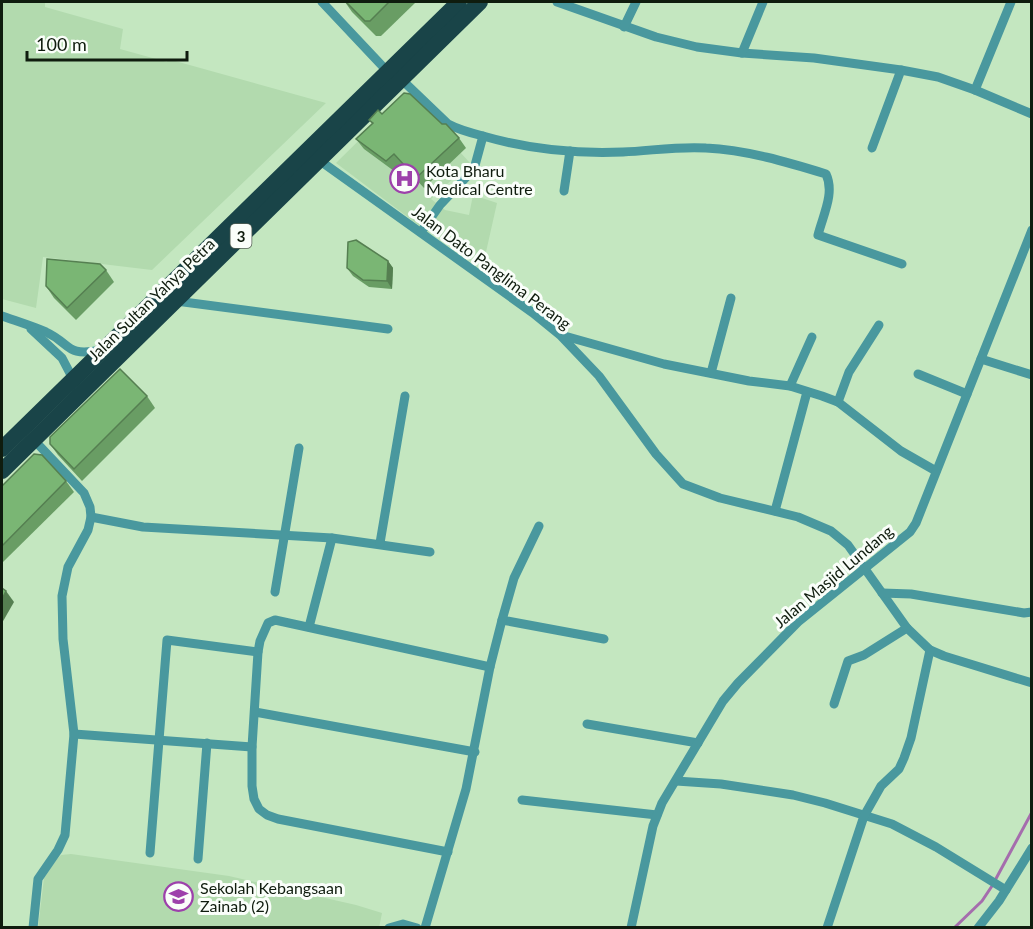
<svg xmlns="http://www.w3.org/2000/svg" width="1033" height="929" viewBox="0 0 1033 929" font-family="Lato,sans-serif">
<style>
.built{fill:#b2daae}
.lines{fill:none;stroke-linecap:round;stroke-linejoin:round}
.stream{stroke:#a56dad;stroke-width:3}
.minor{stroke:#49989e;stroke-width:9}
.trunk{stroke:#194448;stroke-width:16}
.wall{fill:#699d64}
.shaded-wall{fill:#557f51}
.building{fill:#7ab674;stroke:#557f51;stroke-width:1.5}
.labels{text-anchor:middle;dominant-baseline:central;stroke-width:6;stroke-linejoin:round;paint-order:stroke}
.shield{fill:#fafefa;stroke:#566055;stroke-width:1.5}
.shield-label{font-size:15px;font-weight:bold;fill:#0f1c0e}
.poi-label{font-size:16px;fill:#0f1c0e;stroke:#fafefa;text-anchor:start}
.street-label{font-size:16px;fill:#0f1c0e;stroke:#fafefa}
</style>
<rect width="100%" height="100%" fill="#c4e7c0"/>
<g class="built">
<path d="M2,2H45V7L123,29L120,49L167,62L168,59L326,103L152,270L43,257L36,308L2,299Z"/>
<path d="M409,91L439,129L470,163L431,199L445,210L469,215L473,195L497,203L486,252L479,263L432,230L429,233L336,163Z"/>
<path d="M71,854L229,876L356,905L382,913L379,928H38L44,878L57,859L61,855Z"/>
</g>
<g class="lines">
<path class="stream" d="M954,928L982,901L992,886L1032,812"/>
<g class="minor">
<path d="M322,2L387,71"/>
<path d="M557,2L656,37L697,47L742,53L814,58L901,70L938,77L975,90L1032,114"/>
<path d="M624,27L636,2"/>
<path d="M742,53L763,2"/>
<path d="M401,79L448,124C459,130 471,133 483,136C528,149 576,154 623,152C650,151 678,146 706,148C747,150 787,162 826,174C835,193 823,215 818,235L902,264"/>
<path d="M975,90L1011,2"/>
<path d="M872,148L901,70"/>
<path d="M319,160L533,313L560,335L599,376L656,454L683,484L720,498L798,517L831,531L848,545L907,628L930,650L944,656L1032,683"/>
<path d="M564,191L570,151"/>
<path d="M421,232L440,205L474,169L483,136"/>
<path d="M176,301L388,329"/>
<path d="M2,316C16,321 32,326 46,332C72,344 65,357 101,350"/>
<path d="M31,329L62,358L73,379"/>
<path d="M561,335L664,364L749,381L790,386L822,396L838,402L901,451L936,471"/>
<path d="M981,359L1032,375"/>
<path d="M711,373L731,298"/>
<path d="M918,374L967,394"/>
<path d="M790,386L812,337"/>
<path d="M838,402L849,372L879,325"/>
<path d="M775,511L807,392"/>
<path d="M91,517L143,527L332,538L430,552"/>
<path d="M380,543L405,396"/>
<path d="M275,592L299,448"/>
<path d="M882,593L911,594L1024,613L1032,612"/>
<path d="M502,620L604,639"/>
<path d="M309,627L332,538"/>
<path d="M834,704L848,661L864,655L907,628"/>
<path d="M255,712L475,752"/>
<path d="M587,724L698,743"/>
<path d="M74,734L252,747"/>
<path d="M676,781L721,784L793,795L825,803L892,824L936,847L1006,890"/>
<path d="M522,800L657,815"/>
<path d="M448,852L278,819L267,815L259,809L254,799L252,786V747L258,652L260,641L268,623L275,620L490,667"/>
<path d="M150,853L167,640L258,652"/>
<path d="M198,859L207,743"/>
<path d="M33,928L38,879L58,850L65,835L74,734L63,639L62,596L68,567L88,530L91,517L90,507L84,493L34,440"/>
<path d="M389,928L403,924L417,928"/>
<path d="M425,928L466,789L490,667L502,620L514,578L539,526"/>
<path d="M631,928L653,826L662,803L723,701L738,683L798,622L910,532L916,523L1032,230"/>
<path d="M827,928L864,816L881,786L899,769L904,758L911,738L930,650"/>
<path d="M978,928L999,901L1032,848"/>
</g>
<g class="trunk">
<path d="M2,449L459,2"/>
<path d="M2,471L480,2"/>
</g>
</g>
<g class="wall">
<path d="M345,2H416L381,36H376L352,12Z"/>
<path d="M382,114L442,124L459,138L466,148L424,188L402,164L394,171L364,149L356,139L372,124L369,120Z"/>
<path d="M388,261L393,268L392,289L369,287L353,276L347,268Z"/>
<path d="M106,270L114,282L76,320L54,298L46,286Z"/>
<path d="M147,396L155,408L82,481L58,455L50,444Z"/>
<path d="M66,481L74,492L2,563V486Z"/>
</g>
<g class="shaded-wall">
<path d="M388,261L393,268L392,289L387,281Z"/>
<path d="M6,591L14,602L2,623V599Z"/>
</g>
<g class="building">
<path d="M346,2H389L370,21H365Z"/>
<path d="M404,93L410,94L442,124H446L459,138L416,178L394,154L386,161L356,139L373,123L369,120L378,110L382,114Z"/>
<path d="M356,240L388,261L387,281L363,280L347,268L348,242Z"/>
<path d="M47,259L100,264L106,270L67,308L46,286Z"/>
<path d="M120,369L147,396L74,469L50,444V437Z"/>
<path d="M34,454L42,455L66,481L2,546V486Z"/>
<path d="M2,588L6,591L2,599Z"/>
</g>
<defs>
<symbol id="hospital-ring" viewBox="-11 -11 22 22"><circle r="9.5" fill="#fafefa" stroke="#9d41ab" stroke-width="1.5"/><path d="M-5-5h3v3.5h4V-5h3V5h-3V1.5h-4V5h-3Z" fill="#9d41ab"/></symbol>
<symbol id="school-ring" viewBox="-11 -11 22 22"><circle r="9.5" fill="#fafefa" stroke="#9d41ab" stroke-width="1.5"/><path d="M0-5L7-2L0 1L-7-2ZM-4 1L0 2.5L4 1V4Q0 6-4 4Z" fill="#9d41ab"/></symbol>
</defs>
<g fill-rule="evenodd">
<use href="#hospital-ring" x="388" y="162" width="33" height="33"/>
<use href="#school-ring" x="162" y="880" width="33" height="33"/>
</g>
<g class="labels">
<rect class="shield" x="230.5" y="224" width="21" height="24" rx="4.5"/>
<g class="shield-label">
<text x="241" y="236">3</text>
</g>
<g class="poi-label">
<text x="426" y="170">Kota Bharu<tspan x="426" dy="18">Medical Centre</tspan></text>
<text x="200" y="887">Sekolah Kebangsaan<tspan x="200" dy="18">Zainab (2)</tspan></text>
</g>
<g class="street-label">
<text transform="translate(492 267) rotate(37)">Jalan Dato Panglima Perang</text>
<text transform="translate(151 299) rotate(-44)">Jalan Sultan Yahya Petra</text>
<text transform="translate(833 576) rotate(-40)">Jalan Masjid Lundang</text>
</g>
</g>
<rect width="1033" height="929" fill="none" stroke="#0f1c0e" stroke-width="6"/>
<path d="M27 51v9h160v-9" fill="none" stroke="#0f1c0e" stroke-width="3"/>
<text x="36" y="51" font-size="18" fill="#0f1c0e" stroke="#fafefa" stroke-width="4.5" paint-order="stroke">100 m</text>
</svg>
